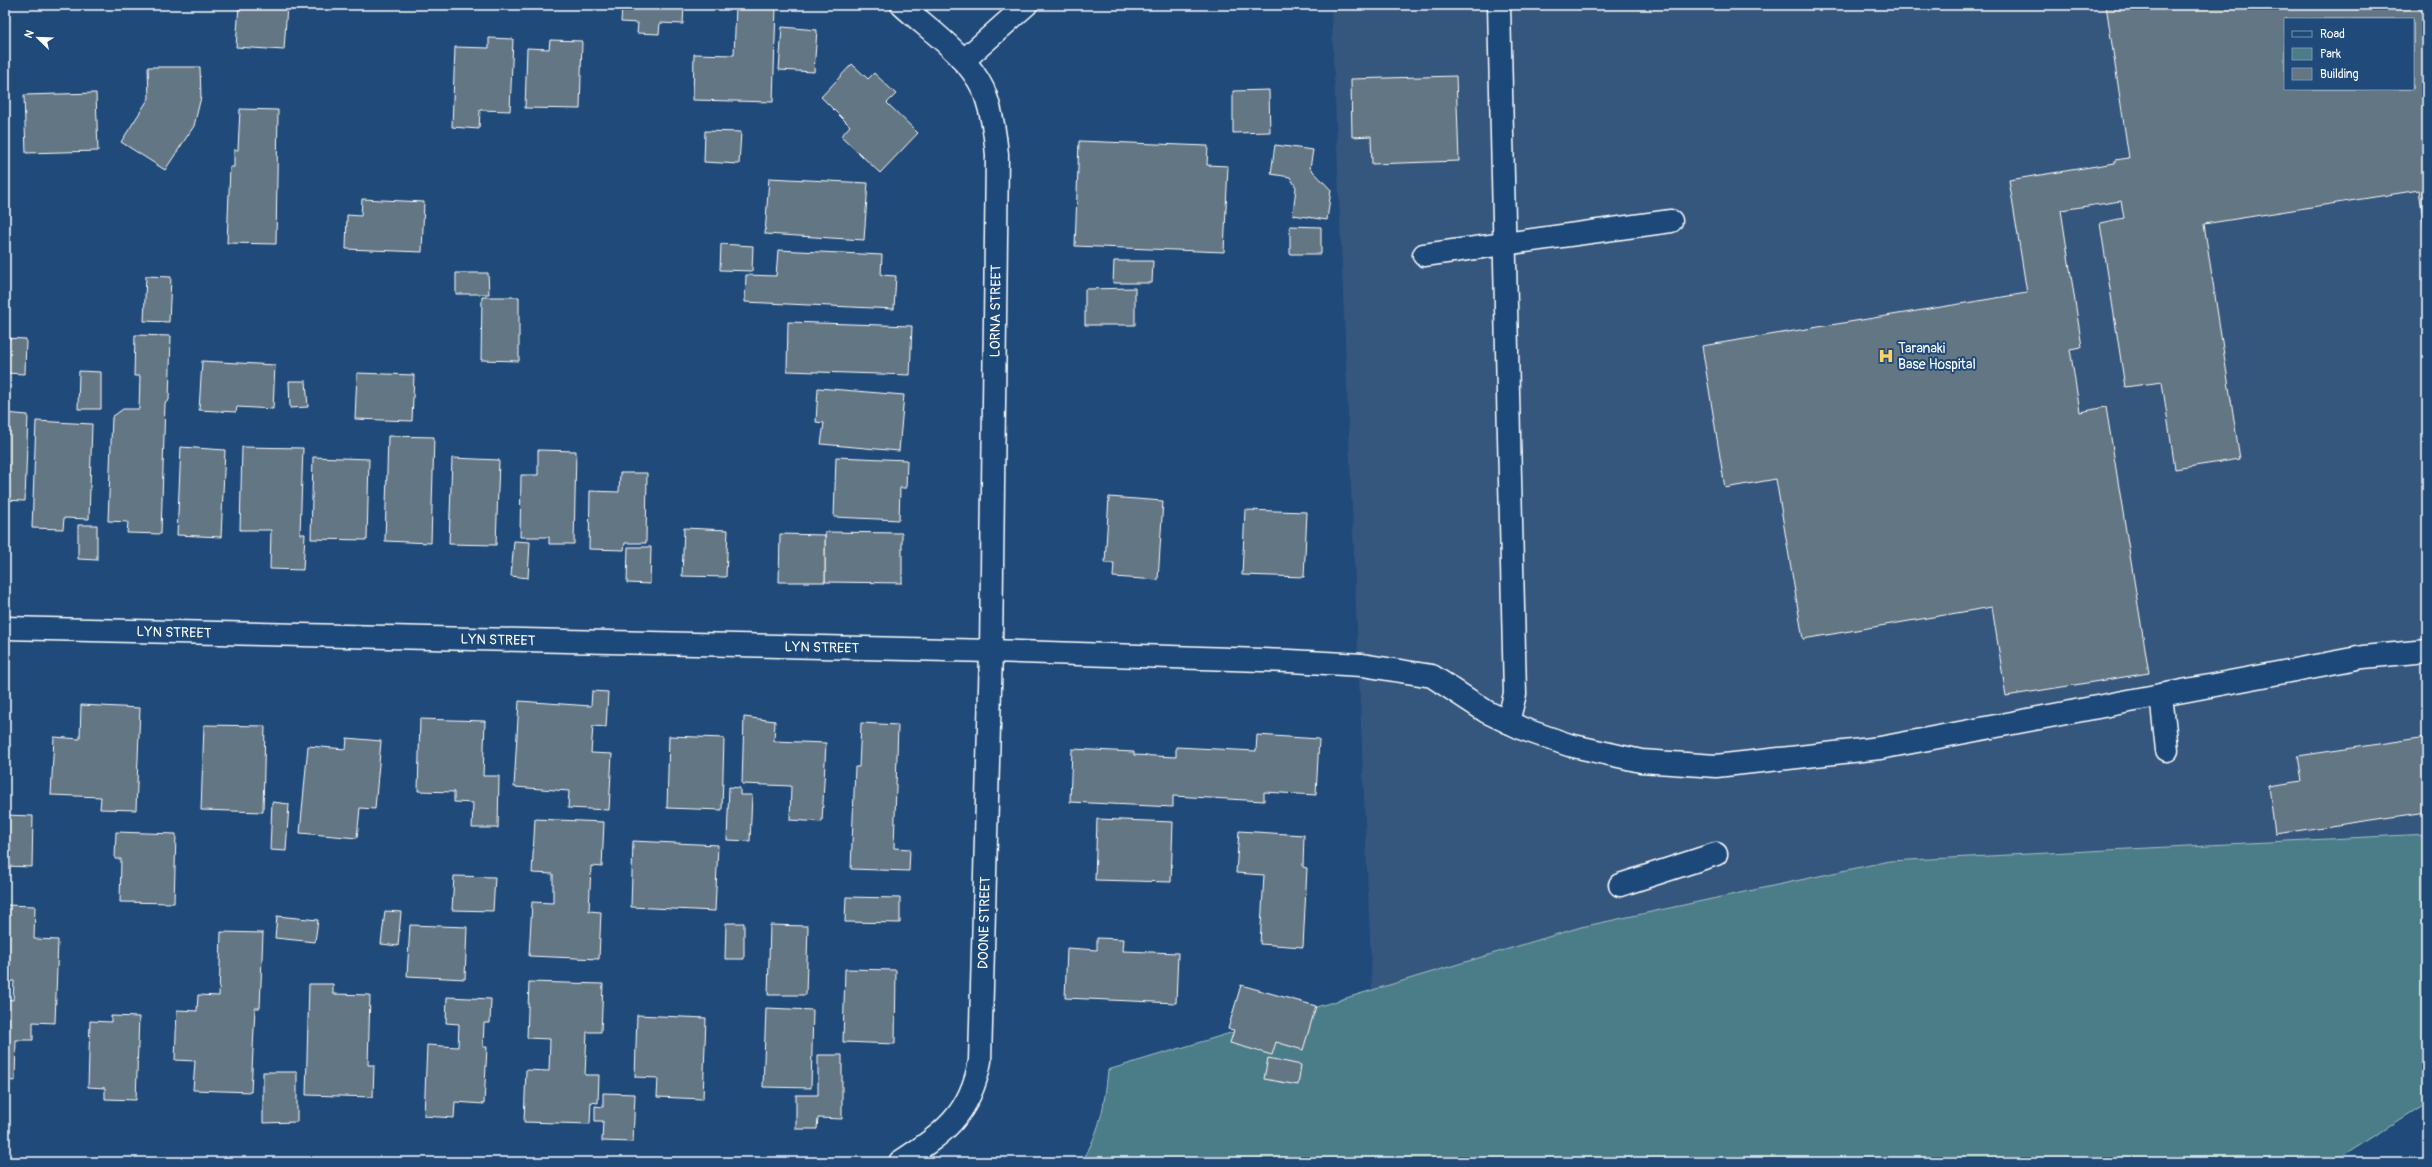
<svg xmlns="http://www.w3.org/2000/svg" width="2432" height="1167" viewBox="0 0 2432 1167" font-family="Pangolin,sans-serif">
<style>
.built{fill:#34577d;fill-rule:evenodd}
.green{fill:#4b7d89;stroke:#a5bec4}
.building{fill:#647684;stroke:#fff;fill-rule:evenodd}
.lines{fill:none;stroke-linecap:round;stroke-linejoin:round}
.minor-casing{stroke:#fff;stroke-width:25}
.minor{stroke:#1f4a7a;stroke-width:22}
.labels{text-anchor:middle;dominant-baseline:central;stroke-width:4;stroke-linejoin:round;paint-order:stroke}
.street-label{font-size:14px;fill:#fff;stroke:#1f4a7a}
.poi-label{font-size:14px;fill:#fff;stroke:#1f4a7a;text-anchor:start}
</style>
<rect width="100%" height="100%" fill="#1f4a7a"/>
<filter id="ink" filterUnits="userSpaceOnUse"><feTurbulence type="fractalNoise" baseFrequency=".025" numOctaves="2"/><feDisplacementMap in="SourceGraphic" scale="8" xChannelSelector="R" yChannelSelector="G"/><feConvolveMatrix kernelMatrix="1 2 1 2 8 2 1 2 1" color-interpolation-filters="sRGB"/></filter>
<g filter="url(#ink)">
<path class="built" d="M1331,5H2427V882L1372,991ZM2285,19H2413V89H2285Z"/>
<path class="green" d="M2427,834V1102L2332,1162H1082C1101,1128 1104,1108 1108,1070L1581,927L1889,861Z"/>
<g class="building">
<path d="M239,5H287L284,50L236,47Z"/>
<path d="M622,5H684L683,24L660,23L659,34L637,33L638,23L621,22Z"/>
<path d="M2106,5H2427V246L2419,190L2204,224L2240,459L2175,469L2162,382L2125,387L2100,223L2124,218L2121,201L2061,210L2082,347L2070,349L2080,412L2106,407L2149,673L2006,696L1992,607L1803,639L1776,479L1725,488L1702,346L2027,293L2009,180L2115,163V160L2129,158ZM2285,19H2413V89H2285Z"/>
<path d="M736,6L776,7L773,102L693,100L694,54L734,55Z"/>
<path d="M782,27L817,30L814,72L779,70Z"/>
<path d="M489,38L513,39L510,111L480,110L479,129L452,127L455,47L489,48Z"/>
<path d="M550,40L582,41L580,109L525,108L527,48L549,49Z"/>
<path d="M852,64L868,79L874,73L896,94L887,103L918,133L880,173L841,136L850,126L821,97Z"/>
<path d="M148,67H200L201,97L194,126L165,170L121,142L149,98Z"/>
<path d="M1456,76L1459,161L1372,164L1371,136L1352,137L1351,79Z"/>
<path d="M5,77H9L7,136H5Z"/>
<path d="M1269,90L1270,132L1233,133V91Z"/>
<path d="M96,93L98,151L26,153L24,95Z"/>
<path d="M240,109L278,110L276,244L227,243L230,167H234V150H238Z"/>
<path d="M705,131L741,132L739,164L704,162Z"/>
<path d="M1079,141L1208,146L1207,165L1228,166L1224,252L1075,246Z"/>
<path d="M1275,145L1313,150L1310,168L1331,190L1327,220L1293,215L1296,187L1290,177L1271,174Z"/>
<path d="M769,178L868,183L864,240L765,234Z"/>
<path d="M362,199L424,202L422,252L346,249L347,215L361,216Z"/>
<path d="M1290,226L1321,227V254H1290Z"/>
<path d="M721,244L753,246L752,271L720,270Z"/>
<path d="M778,250L882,255L881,275L896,276L894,309L745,302L746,275L776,276Z"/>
<path d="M1114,261H1153L1152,283H1113Z"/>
<path d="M456,273H488L489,294H456Z"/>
<path d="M146,276L171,277L169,322L144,321Z"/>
<path d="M1135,288V325H1085V289Z"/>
<path d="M482,297H519V361L481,360Z"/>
<path d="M788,322L912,326L910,375L787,371Z"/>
<path d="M135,335L171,336L169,400L165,403L161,534L127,533L128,522L108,521L112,417L123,409H139L140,376H134Z"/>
<path d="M5,338L26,339L25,374L5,373Z"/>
<path d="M202,361L275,365L273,409L237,407L236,412L199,410Z"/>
<path d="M79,371L101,372V409H78Z"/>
<path d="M357,373L414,375L412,421L355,419Z"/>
<path d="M289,381H306L308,407L290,408Z"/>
<path d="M818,388L904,395L899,451L821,444L824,423L816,422Z"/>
<path d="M5,413L28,415L25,501L5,500Z"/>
<path d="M36,421L92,424L89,519L64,518L63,529L32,528Z"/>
<path d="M388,436L434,437L431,543L385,541Z"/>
<path d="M181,447L225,450L221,537L177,535Z"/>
<path d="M242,447L303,448L300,534H305L303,570L270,569L271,530H240Z"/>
<path d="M538,450L576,451L574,544H549V537H520L521,475H538Z"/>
<path d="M313,457L369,459L367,540L311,539Z"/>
<path d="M836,457L907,460L906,488H900L899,520L834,517Z"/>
<path d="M452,458L499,460L496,545L449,544Z"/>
<path d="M620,473H647L646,543H625L624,550L589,549L590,491L619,492Z"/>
<path d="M1109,497L1163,501L1158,580L1113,577L1114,563H1105Z"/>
<path d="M1245,510L1307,512L1304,577L1242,575Z"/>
<path d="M78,525H97V560L78,559Z"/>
<path d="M684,528L728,530L726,577L682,576Z"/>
<path d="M825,532L902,533V583L825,582Z"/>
<path d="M780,534L825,535V582H779Z"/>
<path d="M514,541L530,542L528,578L511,576Z"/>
<path d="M628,547H651L650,584L627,583Z"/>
<path d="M592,691L608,692L606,727L593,726L591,753L612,754L609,810L568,808L569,791L514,787L519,701L591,706Z"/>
<path d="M81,705L140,708L136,810L100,809L101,797L51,795L54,737L80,739Z"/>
<path d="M744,717L775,721L774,741L826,743L822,822L790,820L791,786L742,784Z"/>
<path d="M420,719L485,721L483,776H499L498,828H472L473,803L454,802V792L418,791Z"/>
<path d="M861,723L898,725L894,848L910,849L909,871L851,869L855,767H859Z"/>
<path d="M204,725L265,726L263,812L201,810Z"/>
<path d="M1257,735L1319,739L1316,795L1264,792V801L1173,796V807L1070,802L1072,749L1134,752V755L1176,757V747L1256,751Z"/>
<path d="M669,736L724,738L722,810L667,808Z"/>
<path d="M2427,737V812L2275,834L2269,786L2302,781L2298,756Z"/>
<path d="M347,738L381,741L375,809L360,808L357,838L300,833L308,746L346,749Z"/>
<path d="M729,787L740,788V795H752L750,841L727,840Z"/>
<path d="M272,802L289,804L286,851L270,850Z"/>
<path d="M5,815L33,816L32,867L5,866Z"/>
<path d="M535,819L604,822L602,867L591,866L589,911L601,912L599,959L529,956L532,902L553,903V874L532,873Z"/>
<path d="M1097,819L1173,822L1171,882L1095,880Z"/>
<path d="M1239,831L1304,835L1303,867L1307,868L1303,947L1260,944L1264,875L1236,873Z"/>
<path d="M116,832L176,834L174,903L120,902L121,859H115Z"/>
<path d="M633,841L718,845L715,911L631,907Z"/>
<path d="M454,876L495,877L493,911L452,910Z"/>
<path d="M846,897L900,898V923L845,922Z"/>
<path d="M5,905L35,906L34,939L58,940L55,1023L33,1022V1040H16L15,1081L5,1080V999L13,1000L14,981H5Z"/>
<path d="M385,911L401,912L398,946L381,944Z"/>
<path d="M277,916L318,920L315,942L275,938Z"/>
<path d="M726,923H744V959H725Z"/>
<path d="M410,925L467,927L465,979L407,976Z"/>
<path d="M770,925L808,926L806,995H768Z"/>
<path d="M221,932L263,933L260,1008H255L251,1092L193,1090L195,1061L175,1060L177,1010L197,1011L198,995L219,996Z"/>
<path d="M1097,938L1124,939L1123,951L1178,953L1176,1003L1065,998L1067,948L1097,950Z"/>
<path d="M845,969L896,970L895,1044L843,1042Z"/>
<path d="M529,982L603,984L601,1032H587L585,1075H599L598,1103L591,1102L590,1124L524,1122L526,1070L549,1071L550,1039L527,1038Z"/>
<path d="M309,984H333V994L370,995L368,1065H374L373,1097L306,1095Z"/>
<path d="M1241,985L1316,1006L1303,1050L1276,1042L1272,1055L1230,1043L1234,1030L1228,1029Z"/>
<path d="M447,997L491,999L490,1023H484L483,1047H487L484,1104L455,1102L454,1118L424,1116L427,1045L458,1047L459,1024L446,1023Z"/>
<path d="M766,1008L813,1010L811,1088L763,1087Z"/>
<path d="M637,1015L706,1018L703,1099L657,1097L658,1078L635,1077Z"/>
<path d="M111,1016L139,1017L136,1100L105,1099V1088L88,1087L90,1021L111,1022Z"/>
<path d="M818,1055H842V1119L818,1118L817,1129H796V1095H818Z"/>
<path d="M1268,1058L1301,1065L1298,1085L1264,1079Z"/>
<path d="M263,1072H297V1122L263,1123Z"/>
<path d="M603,1093L635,1094L633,1142L602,1141L603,1121H595V1106L603,1107Z"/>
</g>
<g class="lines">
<defs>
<g id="minor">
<path d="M1499,5L1515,694L1508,722"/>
<path d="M963,61L1026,5"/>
<path d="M1424,255L1671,221"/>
<path id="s1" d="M5,628L991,651L1290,661L1362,665L1432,676L1487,712L1523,729L1569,745L1641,761L1716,766L1880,748L2363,657L2427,651"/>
<path d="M2161,695L2167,750"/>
<path d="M1620,885L1716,854"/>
<path id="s2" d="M900,1162C944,1133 970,1115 980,1061L991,651L997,155C995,133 992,110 983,89C967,55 929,30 902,5"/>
</g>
</defs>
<use href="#minor" class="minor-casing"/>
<use href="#minor" class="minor"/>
</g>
</g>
<defs>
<symbol id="hospital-bare" viewBox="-9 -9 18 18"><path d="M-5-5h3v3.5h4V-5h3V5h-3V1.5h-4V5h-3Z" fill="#ffd166" stroke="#1f4a7a" stroke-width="2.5" paint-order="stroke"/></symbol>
</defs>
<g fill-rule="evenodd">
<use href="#hospital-bare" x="1875" y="345" width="22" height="22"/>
</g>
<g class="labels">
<g class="street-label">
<text stroke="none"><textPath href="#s2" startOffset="884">LORNA STREET</textPath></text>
<text stroke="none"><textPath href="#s1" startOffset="169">LYN STREET</textPath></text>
<text stroke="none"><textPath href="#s1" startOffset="493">LYN STREET</textPath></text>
<text stroke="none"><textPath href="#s1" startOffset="817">LYN STREET</textPath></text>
<text stroke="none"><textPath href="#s2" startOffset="272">DOONE STREET</textPath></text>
</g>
<g class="poi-label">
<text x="1898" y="348">Taranaki<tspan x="1898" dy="16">Base Hospital</tspan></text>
</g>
</g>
<rect width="2432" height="1167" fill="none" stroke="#1f4a7a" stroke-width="20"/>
<rect x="10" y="10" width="2412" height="1147" fill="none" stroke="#fff" stroke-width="1.5" filter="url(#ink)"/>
<rect x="2284" y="18" width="130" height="72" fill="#1f4a7a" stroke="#7992af"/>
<rect x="2292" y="31" width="20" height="6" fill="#1f4a7a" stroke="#7992af"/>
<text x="2320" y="38" font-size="12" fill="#ffffff">Road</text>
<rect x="2292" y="48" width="20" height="12" fill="#4b7d89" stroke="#7992af"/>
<text x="2320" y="58" font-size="12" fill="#ffffff">Park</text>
<rect x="2292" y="68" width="20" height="12" fill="#647684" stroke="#7992af"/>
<text x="2320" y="78" font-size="12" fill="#ffffff">Building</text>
<g transform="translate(38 38) rotate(293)" stroke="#1f4a7a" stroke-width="3" paint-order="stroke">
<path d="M0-3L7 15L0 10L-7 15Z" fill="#ffffff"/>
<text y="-6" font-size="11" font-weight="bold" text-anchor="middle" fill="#ffffff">N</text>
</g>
</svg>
